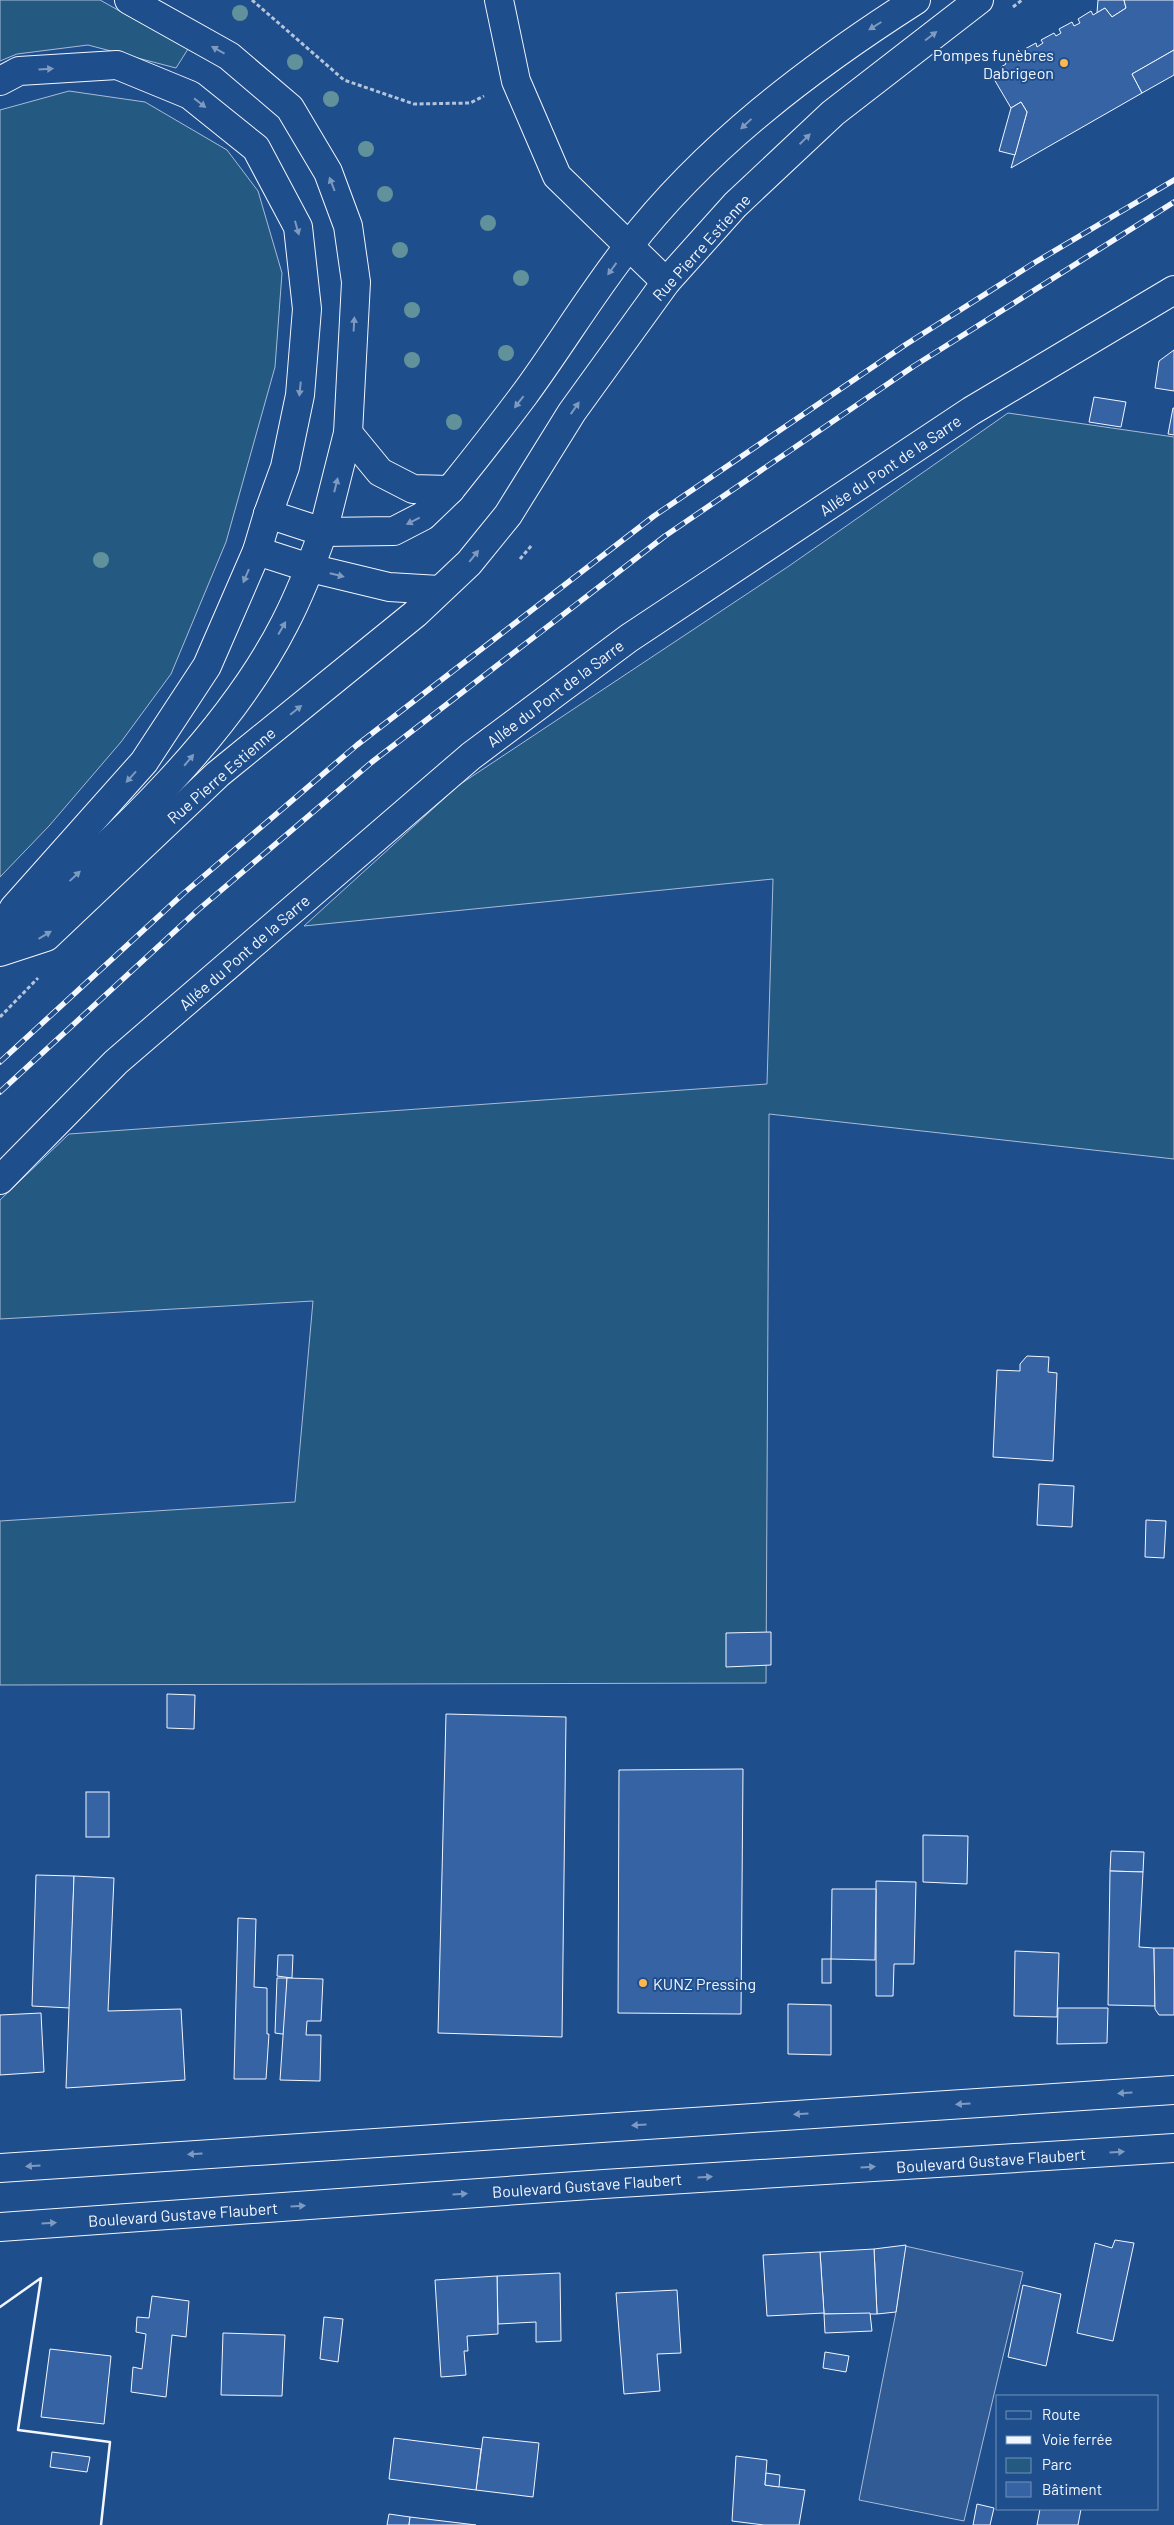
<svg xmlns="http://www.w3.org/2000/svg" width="1174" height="2525" viewBox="0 0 1174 2525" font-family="Barlow,sans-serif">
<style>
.green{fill:#245a82;stroke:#a8bbd7}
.parking{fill:#305b95;stroke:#a8bbd7}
.building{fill:#3563a3;stroke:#f2f6ff}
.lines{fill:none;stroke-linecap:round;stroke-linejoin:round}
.minor-casing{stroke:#f2f6ff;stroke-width:30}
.primary-casing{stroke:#f2f6ff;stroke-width:30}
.trunk-casing{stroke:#f2f6ff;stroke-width:30}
.path{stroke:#b3c4dc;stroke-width:3;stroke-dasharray:4 2.5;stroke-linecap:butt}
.minor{stroke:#1f4e8c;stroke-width:28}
.primary{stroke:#1f4e8c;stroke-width:28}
.trunk{stroke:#1f4e8c;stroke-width:28}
.rail-casing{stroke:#f2f6ff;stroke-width:5.5}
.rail{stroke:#1f4e8c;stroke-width:4;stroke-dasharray:11;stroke-linecap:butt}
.wall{stroke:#f2f6ff;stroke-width:2.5}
.tree{fill:#61919a}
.oneway{fill:#7e9ac0}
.poi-dot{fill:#ffb74d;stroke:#1f4e8c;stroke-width:2}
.labels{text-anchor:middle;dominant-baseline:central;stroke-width:4;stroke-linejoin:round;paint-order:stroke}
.poi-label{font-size:16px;fill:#f2f6ff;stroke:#1f4e8c;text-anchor:end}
.street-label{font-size:16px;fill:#f2f6ff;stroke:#1f4e8c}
</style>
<rect width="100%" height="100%" fill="#1f4e8c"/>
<g class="green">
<path d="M0,0H100L188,49L176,68L88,45L17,54L0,61Z"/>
<path d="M69,91L145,102L227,150L258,191L282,273L275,367L226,542L171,674L121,742L49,826L0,877V110Z"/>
<path d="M1008,413L1174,437V1159L769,1114L766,1683L0,1685V1521L295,1502L313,1301L0,1319V1200L69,1134L767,1084L773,879L304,926L459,785L789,566Z"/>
</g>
<path class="parking" d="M905,2246L1023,2272L964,2521L859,2500L896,2312Z"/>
<g class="building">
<path d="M1098,0H1124L1126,8L1112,17L1105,8L1097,13Z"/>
<path d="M1124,0H1174V50L1132,74L1142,93L1011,168L1027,112L1021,102L1011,108L994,79L1004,73L1001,67L1006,64L1004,61L1017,54L1019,57L1025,54L1023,50L1036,43L1037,47L1043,43L1041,40L1054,33L1056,36L1061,33L1059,29L1072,22L1074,26L1080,23L1078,19L1091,11L1093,15L1105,8L1112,17L1126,8Z"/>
<path d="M1174,50V75L1142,93L1132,74Z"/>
<path d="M1021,102L1027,112L1015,155L999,151L1011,108Z"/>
<path d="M1174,350V391L1155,388L1159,361Z"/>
<path d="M1094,397L1126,402L1121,427L1089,422Z"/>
<path d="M1173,408H1174V435L1168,434Z"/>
<path d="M1027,1356L1049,1357L1048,1372L1057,1373L1053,1461L993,1457L997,1370L1020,1371V1364Z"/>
<path d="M1039,1484L1074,1486L1072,1527L1037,1525Z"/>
<path d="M1146,1520L1166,1521L1164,1558L1145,1557Z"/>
<path d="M771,1632V1665L726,1667V1633Z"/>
<path d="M167,1694L195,1695L194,1729L167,1728Z"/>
<path d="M446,1714L566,1717L562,2037L438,2033Z"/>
<path d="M743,1769L741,2014L618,2013L619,1770Z"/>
<rect x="86" y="1792" width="23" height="45"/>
<path d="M923,1835L968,1836L967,1884L923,1882Z"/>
<path d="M1111,1851L1144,1852L1143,1872L1110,1871Z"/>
<path d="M1110,1871L1143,1872L1139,1947L1154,1948L1155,2006L1108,2005Z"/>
<path d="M36,1875L74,1876L70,2008L32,2006Z"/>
<path d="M74,1876L114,1878L108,2011L181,2009L185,2080L66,2088Z"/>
<path d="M876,1881L916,1882L914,1964H894L893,1996H876Z"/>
<path d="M832,1889H876L875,1960L831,1959Z"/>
<path d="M238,1918L256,1919L254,1987L267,1988V2034H269L266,2079H234Z"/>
<path d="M1154,1948H1174V2015H1159L1155,2009Z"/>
<path d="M1015,1951L1059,1953L1057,2017L1014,2016Z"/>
<path d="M278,1955H293L292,1978L277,1976Z"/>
<rect x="822" y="1959" width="9" height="24"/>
<path d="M277,1978H287L285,2034H282L275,2033Z"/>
<path d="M287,1978L323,1979L321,2021H307L306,2035H321L320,2081L280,2080Z"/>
<path d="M788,2004L831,2005V2055L788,2054Z"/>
<path d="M1058,2008H1108L1107,2043L1057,2044Z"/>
<path d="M41,2013L44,2072L0,2075V2015Z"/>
<path d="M1115,2240L1134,2243L1113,2341L1077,2333L1095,2243L1112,2248Z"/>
<path d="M906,2245L896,2312L877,2314L874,2249Z"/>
<path d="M874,2249L877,2314H824L820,2252Z"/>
<path d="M820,2252L824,2313L767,2316L763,2255Z"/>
<path d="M560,2273L561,2341L536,2342V2322L498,2324L497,2276Z"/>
<path d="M497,2276L498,2334L467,2336L468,2351H464L466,2375L441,2377L435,2280Z"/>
<path d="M1023,2285L1061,2294L1046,2366L1008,2357Z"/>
<path d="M677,2290L681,2353L657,2354L660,2391L624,2394L616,2293Z"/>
<path d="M152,2296L189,2301L186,2337L172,2335L166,2397L131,2392L133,2367L142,2369L146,2334L136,2332L137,2317L149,2318Z"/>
<path d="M870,2313L872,2331L825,2333L824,2314Z"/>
<path d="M324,2317L343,2319L338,2362L320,2359Z"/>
<path d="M223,2333L285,2335L282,2396L221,2395Z"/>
<path d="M50,2349L111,2356L104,2424L41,2417Z"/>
<path d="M825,2352L849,2356L846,2372L823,2368Z"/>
<path d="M483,2437L539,2443L533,2497L476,2490Z"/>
<path d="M394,2438L481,2449L476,2490L389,2479Z"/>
<path d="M52,2452L90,2457L87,2472L50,2467Z"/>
<path d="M736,2456L767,2460L765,2485L805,2490L799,2525H764L732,2521Z"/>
<path d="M766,2473L780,2475L779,2487L765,2485Z"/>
<path d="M977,2504L994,2508L990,2525H973Z"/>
<path d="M1040,2509H1081L1078,2525H1037Z"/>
<path d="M389,2514L410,2517L409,2525H387Z"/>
<path d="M410,2517L476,2525H409Z"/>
</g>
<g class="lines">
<defs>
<g id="minor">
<path d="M499,0L516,81L557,176L666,282"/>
<path d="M348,433L380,472L413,489L450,490C475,459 500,427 524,395C560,346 591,294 628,247C705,147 811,67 916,0"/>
<path d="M268,514L323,532L394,531L423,516L450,490"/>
<path d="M257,551L310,568L389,587L439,590"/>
<path d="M0,952L46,937L218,774L415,614L469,563L508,515L572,412L666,282L735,205L833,113L979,0"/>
<path d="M0,1180L116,1062L471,756L629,638L971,411L1174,290"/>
</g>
<g id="primary">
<path d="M2,929L14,908L144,762L207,666L257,551L268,514"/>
<path d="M0,944C101,851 222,747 285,623C300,594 312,563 323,532"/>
<path d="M0,2168L1174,2090"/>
<path d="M0,2227L604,2184L1174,2148"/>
</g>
<g id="trunk">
<path d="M129,0L229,56L290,108L328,172L348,226L356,282L348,433L323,532"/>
<path d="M0,81L19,71L117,65L190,95L256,148L298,227L307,309L300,395L285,467L268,514"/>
</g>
</defs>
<use href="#minor" class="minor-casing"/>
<use href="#primary" class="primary-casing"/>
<use href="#trunk" class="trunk-casing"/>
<g class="path">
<path d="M252,0L344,80L414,104L470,103L484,96"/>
<path d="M1013,7L1022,0"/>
<path d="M520,559L532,545"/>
<path d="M0,1017L38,978"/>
</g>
<use href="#minor" class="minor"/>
<use href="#primary" class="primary"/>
<use href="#trunk" class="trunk"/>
<defs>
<g id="rail">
<path d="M0,1062L184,893L357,745L654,516L905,345L1034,263L1174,180"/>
<path d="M0,1092L198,910L372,762L665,536L914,366L1174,202"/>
</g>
</defs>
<use href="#rail" class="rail-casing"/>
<use href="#rail" class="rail"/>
<path class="wall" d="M0,2307L41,2278L18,2430L110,2442L101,2525"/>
</g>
<g class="tree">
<circle cx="240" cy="13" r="8"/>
<circle cx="295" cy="62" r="8"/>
<circle cx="331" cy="99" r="8"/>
<circle cx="366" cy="149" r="8"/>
<circle cx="385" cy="194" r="8"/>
<circle cx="488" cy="223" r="8"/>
<circle cx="400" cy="250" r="8"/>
<circle cx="521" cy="278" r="8"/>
<circle cx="412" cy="310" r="8"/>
<circle cx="506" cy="353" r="8"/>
<circle cx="412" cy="360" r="8"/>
<circle cx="454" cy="422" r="8"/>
<circle cx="101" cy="560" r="8"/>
</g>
<defs><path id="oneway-solid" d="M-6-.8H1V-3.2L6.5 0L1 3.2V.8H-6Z" transform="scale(1.25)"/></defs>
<g class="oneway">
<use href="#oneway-solid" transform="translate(875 26) rotate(148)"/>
<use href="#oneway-solid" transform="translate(931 36) rotate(-37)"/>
<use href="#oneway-solid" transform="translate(218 50) rotate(-151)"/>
<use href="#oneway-solid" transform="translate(46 69) rotate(-3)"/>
<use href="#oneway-solid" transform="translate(200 103) rotate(38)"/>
<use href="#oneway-solid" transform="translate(746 124) rotate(137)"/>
<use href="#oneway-solid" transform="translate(805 139) rotate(-44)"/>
<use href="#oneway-solid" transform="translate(332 184) rotate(-111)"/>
<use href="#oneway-solid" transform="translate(297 228) rotate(74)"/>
<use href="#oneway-solid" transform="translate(612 269) rotate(126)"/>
<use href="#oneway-solid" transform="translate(354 324) rotate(-87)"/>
<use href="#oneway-solid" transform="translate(300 389) rotate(96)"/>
<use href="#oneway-solid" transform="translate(519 402) rotate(128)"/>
<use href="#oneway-solid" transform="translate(575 408) rotate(-55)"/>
<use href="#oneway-solid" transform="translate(336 485) rotate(-76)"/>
<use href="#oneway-solid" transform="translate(413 521) rotate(153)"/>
<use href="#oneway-solid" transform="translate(474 556) rotate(-51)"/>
<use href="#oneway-solid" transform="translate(337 575) rotate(14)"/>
<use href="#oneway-solid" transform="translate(246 576) rotate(113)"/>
<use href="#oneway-solid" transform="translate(282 628) rotate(-60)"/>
<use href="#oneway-solid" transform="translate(296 710) rotate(-39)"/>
<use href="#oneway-solid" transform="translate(189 760) rotate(-50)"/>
<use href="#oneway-solid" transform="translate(131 777) rotate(132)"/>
<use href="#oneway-solid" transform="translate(75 876) rotate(-43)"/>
<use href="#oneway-solid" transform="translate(45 935) rotate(-31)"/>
<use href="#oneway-solid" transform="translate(1125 2093) rotate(176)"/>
<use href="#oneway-solid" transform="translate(963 2104) rotate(176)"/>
<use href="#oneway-solid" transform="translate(801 2114) rotate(176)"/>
<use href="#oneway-solid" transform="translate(639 2125) rotate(176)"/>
<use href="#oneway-solid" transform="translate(1117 2152) rotate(-4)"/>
<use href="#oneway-solid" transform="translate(195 2154) rotate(176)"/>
<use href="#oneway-solid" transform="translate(33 2166) rotate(176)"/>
<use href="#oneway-solid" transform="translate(868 2167) rotate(-4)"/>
<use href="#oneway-solid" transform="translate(705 2177) rotate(-4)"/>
<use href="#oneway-solid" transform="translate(460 2194) rotate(-4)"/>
<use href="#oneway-solid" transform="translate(298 2206) rotate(-4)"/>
<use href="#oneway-solid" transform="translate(49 2223) rotate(-4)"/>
</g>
<g class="poi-dot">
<circle cx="1064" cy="63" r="5"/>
<circle cx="643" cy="1983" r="5"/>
</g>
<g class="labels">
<g class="poi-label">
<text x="1054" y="54">Pompes funèbres<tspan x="1054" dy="18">Dabrigeon</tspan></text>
<text x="653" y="1983" text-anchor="start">KUNZ Pressing</text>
</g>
<g class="street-label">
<text transform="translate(701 247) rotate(-48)">Rue Pierre Estienne</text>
<text transform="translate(890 465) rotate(-34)">Allée du Pont de la Sarre</text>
<text transform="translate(555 693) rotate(-37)">Allée du Pont de la Sarre</text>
<text transform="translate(221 775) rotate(-41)">Rue Pierre Estienne</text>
<text transform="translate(244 952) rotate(-41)">Allée du Pont de la Sarre</text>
<text transform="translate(991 2160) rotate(-4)">Boulevard Gustave Flaubert</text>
<text transform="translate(587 2185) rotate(-4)">Boulevard Gustave Flaubert</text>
<text transform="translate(183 2214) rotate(-4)">Boulevard Gustave Flaubert</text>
</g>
</g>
<rect x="996" y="2395" width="162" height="115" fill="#1f4e8c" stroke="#7391ba"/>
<rect x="1006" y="2411" width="25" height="8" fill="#1f4e8c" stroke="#7391ba"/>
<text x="1042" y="2420" font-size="15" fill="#f2f6ff">Route</text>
<rect x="1006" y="2436" width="25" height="8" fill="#f2f6ff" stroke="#7391ba"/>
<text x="1042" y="2445" font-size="15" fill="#f2f6ff">Voie ferrée</text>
<rect x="1006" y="2458" width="25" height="15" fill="#245a82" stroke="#7391ba"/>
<text x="1042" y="2470" font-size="15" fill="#f2f6ff">Parc</text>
<rect x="1006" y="2482" width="25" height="15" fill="#3563a3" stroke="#7391ba"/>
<text x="1042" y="2495" font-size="15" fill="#f2f6ff">Bâtiment</text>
</svg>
